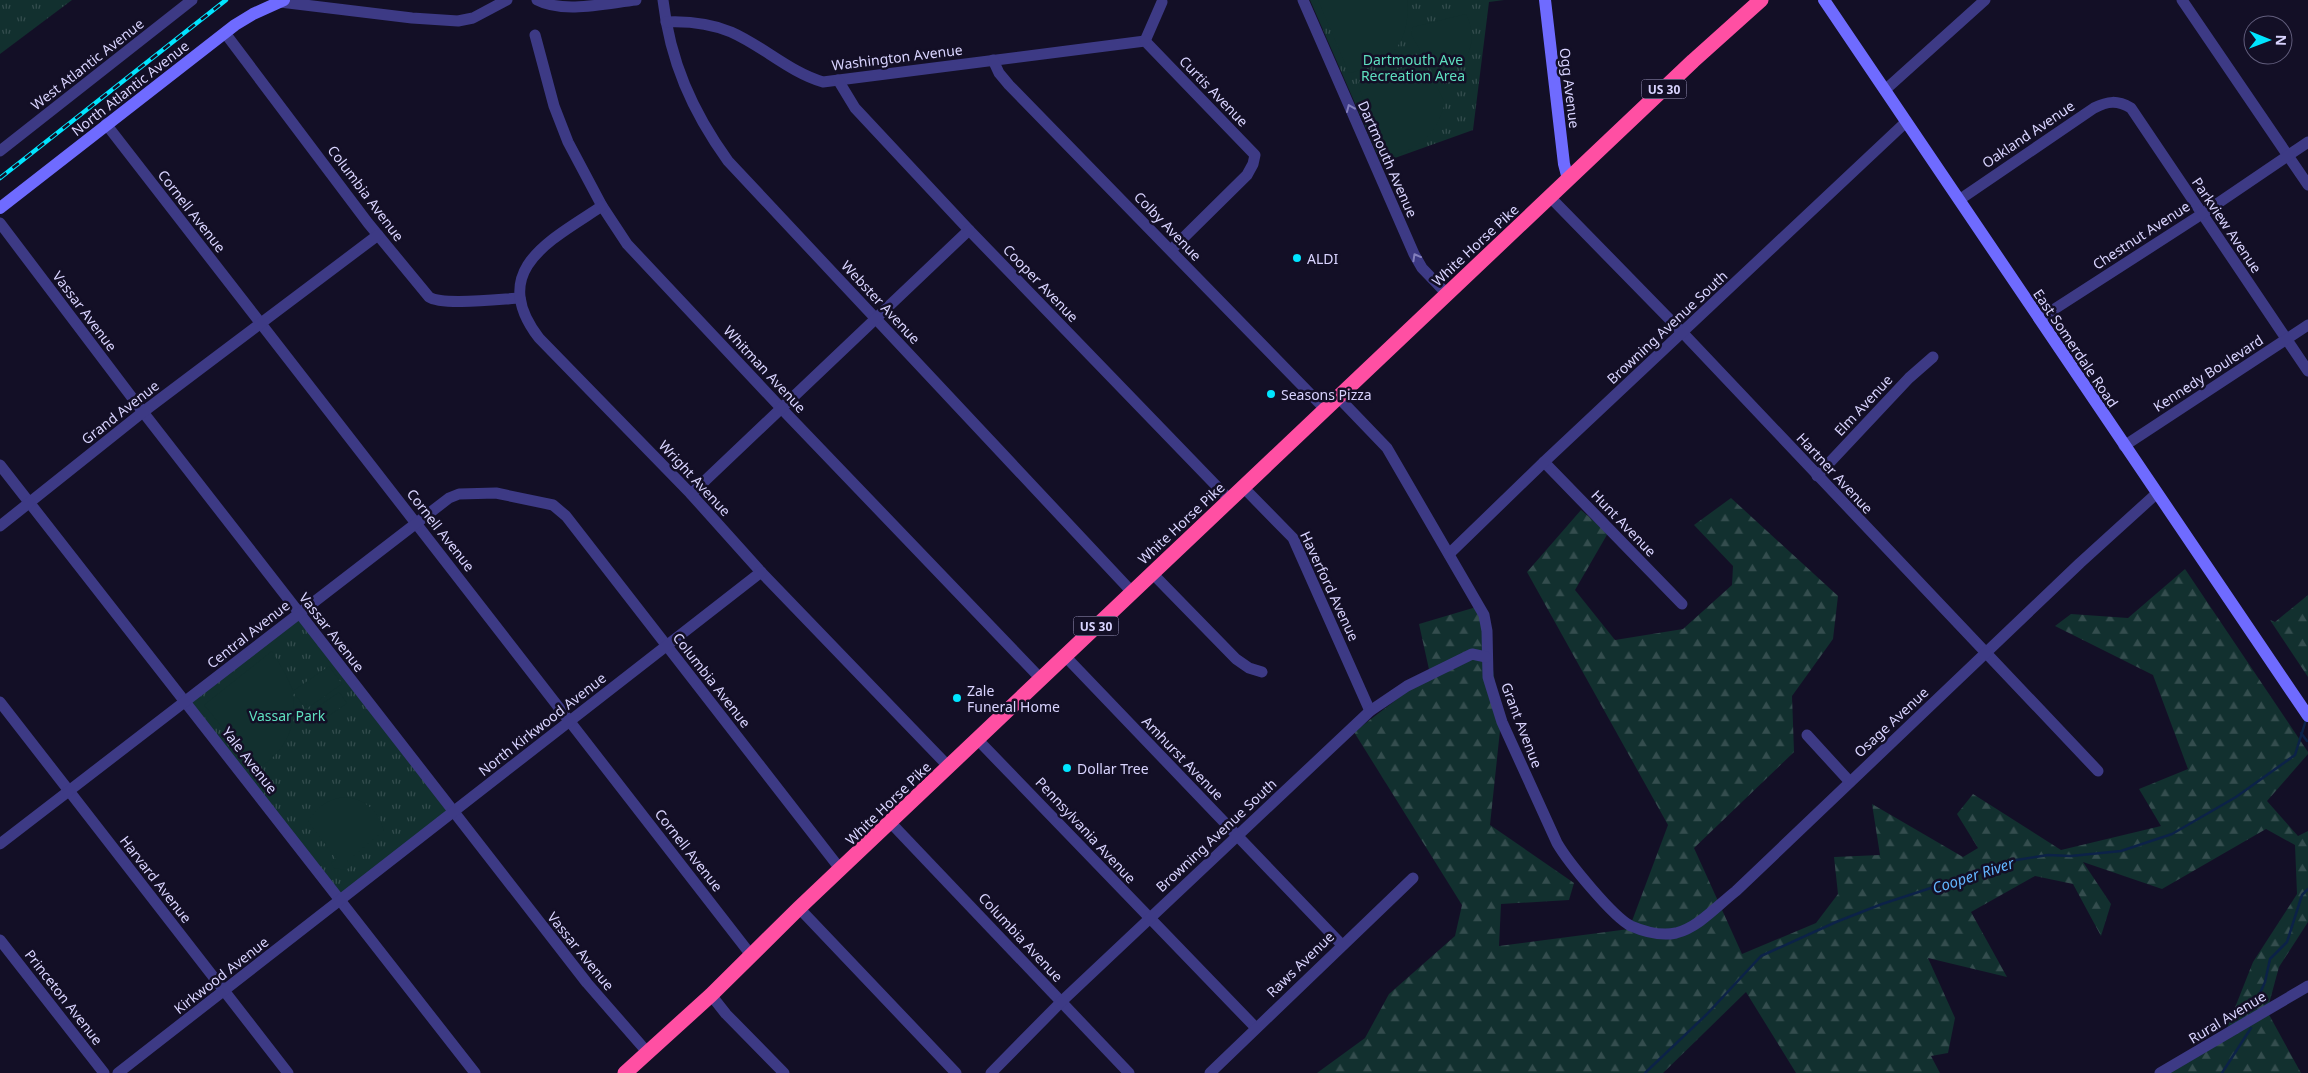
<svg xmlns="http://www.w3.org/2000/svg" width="2308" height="1073" viewBox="0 0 2308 1073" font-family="'Noto Sans',sans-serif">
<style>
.grass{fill:url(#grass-tufts)}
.forest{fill:url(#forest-firs)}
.garden{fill:#12302f}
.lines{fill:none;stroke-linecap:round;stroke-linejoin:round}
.stream{stroke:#0c2248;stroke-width:2.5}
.street{stroke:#3d3a85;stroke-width:11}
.secondary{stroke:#6f6bff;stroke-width:12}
.highway{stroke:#ff4fa3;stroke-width:15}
.rail-casing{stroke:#00e5ff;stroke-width:4.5}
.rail{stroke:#130f26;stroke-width:2.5;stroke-dasharray:8;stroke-linecap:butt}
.oneway{stroke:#837fbc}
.poi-dot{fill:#00e5ff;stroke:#130f26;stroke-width:2}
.labels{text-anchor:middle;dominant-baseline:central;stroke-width:5;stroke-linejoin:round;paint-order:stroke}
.shield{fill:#130f26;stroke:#9e99be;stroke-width:1}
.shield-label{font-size:12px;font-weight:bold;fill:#d9d4ff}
.street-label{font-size:14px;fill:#d9d4ff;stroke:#130f26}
.park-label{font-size:14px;fill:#5fe0c0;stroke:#130f26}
.poi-label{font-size:14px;fill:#d9d4ff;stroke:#130f26;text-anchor:start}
.water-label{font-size:15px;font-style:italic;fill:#62b6ff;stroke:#130f26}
</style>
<defs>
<pattern id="grass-tufts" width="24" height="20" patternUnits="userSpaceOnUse" patternTransform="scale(1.25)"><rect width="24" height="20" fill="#12302f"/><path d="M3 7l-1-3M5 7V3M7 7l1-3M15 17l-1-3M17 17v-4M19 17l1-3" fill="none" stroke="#344d4e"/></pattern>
<pattern id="forest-firs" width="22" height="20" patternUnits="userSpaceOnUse" patternTransform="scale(1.25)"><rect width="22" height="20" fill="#12302f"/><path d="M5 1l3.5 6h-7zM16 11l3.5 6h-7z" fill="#344d4e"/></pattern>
</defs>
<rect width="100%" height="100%" fill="#130f26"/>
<g class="grass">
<path d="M0,0H72L0,54Z"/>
<path d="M1310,0H1504L1489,2L1473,130L1381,163Z"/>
<path d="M299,613L454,812L341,901L186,703Z"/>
</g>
<g class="forest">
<path d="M1731,498L1838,596L1833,639L1792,696L1794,752L1694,848L1742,954L1816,923L1838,894L1834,857L1880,855L1872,804L1963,857L1978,848L1957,814L1973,794L2061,850L2161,826L2139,789L2188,769L2153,675L2055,626L2071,614L2128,618L2185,569L2308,752V754L2267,801L2298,836L2308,831V922L2279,967L2267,1011L2301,1073H2163L2223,1038L2253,962L2297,894L2295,845L2266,829L2162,889L2083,862L2111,904L2101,936L2073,884L2035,876L1971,912L2007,977L1928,958L1955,1018L1948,1053L1931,1056L1940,1073H1796L1746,992L1663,1073H1317L1365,1038L1389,994L1455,936L1462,905L1354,732L1430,674L1419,624L1483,605L1501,721L1490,825L1574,883L1569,900L1501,904L1499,946L1629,929L1668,825L1527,572L1581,510L1608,533L1575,590L1615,640L1683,629L1732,585L1733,566L1694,525Z"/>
<path d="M2308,595V677L2270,620L2275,622Z"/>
</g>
<g class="garden">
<path d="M1318,0H1407C1411,43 1390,65 1349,73Z"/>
<path d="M1466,14C1481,46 1465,66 1437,81L1411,34L1413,27Z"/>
<path d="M1425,63L1445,103C1435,138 1418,149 1384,159L1358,84L1362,77Z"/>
<path d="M272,651L286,675L293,691L329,666L342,684L306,709L293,692C297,726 287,751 257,769L204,705Z"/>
<path d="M339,692L347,703L323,720L315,709Z"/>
<path d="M345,797C365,799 379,811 384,831L348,860L347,862L351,866L346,870L334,868L331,862L335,861L336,859L308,821C318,807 327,799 345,797Z"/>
</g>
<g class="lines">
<g class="stream">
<path d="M2301,733L2307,741"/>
<path d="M2253,1009L2265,982L2270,959L2287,942L2302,895L2308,889"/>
<path d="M1645,1073L1707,1014L1761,956L1836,922L1882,904L2016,860L2048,855L2071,856L2121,851L2172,834L2236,797L2295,755L2306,720"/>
<path d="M2222,1073L2251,1028"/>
</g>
<g class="street">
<path d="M537,0C563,14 608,3 636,0"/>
<path d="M663,0C670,61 692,111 728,161L1132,592"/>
<path d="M1303,0L1414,254L1422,268L1447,294"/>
<path d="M2182,0L2308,185"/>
<path d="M280,2L412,18L458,21L473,18L507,0"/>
<path d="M666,22C688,21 709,23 731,32C763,46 789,72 823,82L1145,41"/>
<path d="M225,33L368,223L429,297C442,306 501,299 520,298"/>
<path d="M535,35L554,106L568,142L602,206L627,244L781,408L1042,680"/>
<path d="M1145,41L1255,155L1253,164L1247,175L1171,250"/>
<path d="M1145,41L1162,2"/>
<path d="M993,60L999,73L1009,85L1325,409"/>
<path d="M838,80L855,108L969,230L1230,500"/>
<path d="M1885,90L1985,0"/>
<path d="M106,124L751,955"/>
<path d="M0,151L192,0"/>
<path d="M1550,197L1683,333L2098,771"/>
<path d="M1959,200L2094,108C2108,101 2117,100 2131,108L2308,371"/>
<path d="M602,206C551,240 487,270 539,338L691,494L761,572L949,767"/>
<path d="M0,223L143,412L587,983L648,1053"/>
<path d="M2039,319L2202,214L2308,142"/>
<path d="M1338,397L1387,448L1484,615L1487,631L1488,677L1502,722L1557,843C1568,862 1613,917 1631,926C1645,932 1662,936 1676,933C1699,927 1718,905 1736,891L2080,563L2156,494"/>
<path d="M2124,446L2308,325"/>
<path d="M1544,462L1682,604"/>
<path d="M0,465L475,1073"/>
<path d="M1817,476L1909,378L1933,357"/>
<path d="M1243,487L1293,538L1370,711"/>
<path d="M691,494L969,230"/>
<path d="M0,526L143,412L378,235"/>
<path d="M1449,554L1544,462L1906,122"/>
<path d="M1152,573L1236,659L1249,668L1262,672"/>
<path d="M1065,656L1342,945"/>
<path d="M0,702L288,1073"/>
<path d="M1807,735L1850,782"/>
<path d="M978,740L1256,1028"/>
<path d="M890,822L1129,1073"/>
<path d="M0,844L449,498L459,494L496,493L553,505L566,516L841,870"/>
<path d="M799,908L956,1073"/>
<path d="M0,940L104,1073"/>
<path d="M711,995L726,1014L784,1073"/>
<path d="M118,1073L761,572"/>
<path d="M991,1073L1061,1002L1370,711L1407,686L1472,654L1486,657"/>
<path d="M1210,1073L1413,878"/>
<path d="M2160,1073L2308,986"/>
</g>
<g class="secondary">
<path d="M1545,0L1564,164L1568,179"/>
<path d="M1824,0L2308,716"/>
<path d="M0,208L235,25L253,14L284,0"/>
</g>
<path class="highway" d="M625,1073L711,995L799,908L1693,61L1761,0"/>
<defs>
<path id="rail" d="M0,178L226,0"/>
</defs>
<use href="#rail" class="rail-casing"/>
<use href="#rail" class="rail"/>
</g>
<defs><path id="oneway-chevron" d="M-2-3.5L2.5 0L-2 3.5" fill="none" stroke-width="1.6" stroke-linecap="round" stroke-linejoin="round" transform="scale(1.25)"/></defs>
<g class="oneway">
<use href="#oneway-chevron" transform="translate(1350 108) rotate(-113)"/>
<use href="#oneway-chevron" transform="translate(1416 257) rotate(-119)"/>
</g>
<g class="poi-dot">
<circle cx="1297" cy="258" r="5"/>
<circle cx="1271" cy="394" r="5"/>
<circle cx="957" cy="698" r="5"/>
<circle cx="1067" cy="768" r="5"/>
</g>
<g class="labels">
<g class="shield">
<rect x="1641.5" y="79.5" width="45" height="19" rx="4"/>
<rect x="1073.5" y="616.5" width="45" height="19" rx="4"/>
</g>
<g class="shield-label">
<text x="1664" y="89">US 30</text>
<text x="1096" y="626">US 30</text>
</g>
<g class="street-label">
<text transform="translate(897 57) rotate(-7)">Washington Avenue</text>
<text transform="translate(87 64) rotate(-38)">West Atlantic Avenue</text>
<text transform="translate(130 88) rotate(-38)">North Atlantic Avenue</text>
<text transform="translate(1570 88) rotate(83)">Ogg Avenue</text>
<text transform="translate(1214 91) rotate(46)">Curtis Avenue</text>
<text transform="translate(2028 134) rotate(-34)">Oakland Avenue</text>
<text transform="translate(1388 159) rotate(66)">Dartmouth Avenue</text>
<text transform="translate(366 193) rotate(53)">Columbia Avenue</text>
<text transform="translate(192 211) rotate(52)">Cornell Avenue</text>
<text transform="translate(2227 225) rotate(56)">Parkview Avenue</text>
<text transform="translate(1168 226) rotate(46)">Colby Avenue</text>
<text transform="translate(2141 235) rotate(-33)">Chestnut Avenue</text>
<text transform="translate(1475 245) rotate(-43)">White Horse Pike</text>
<text transform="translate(1041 283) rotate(46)">Cooper Avenue</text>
<text transform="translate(881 302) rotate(47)">Webster Avenue</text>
<text transform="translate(85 311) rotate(53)">Vassar Avenue</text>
<text transform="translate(1667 327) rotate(-43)">Browning Avenue South</text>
<text transform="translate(2076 348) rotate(56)">East Somerdale Road</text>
<text transform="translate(765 369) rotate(47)">Whitman Avenue</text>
<text transform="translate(2208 373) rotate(-33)">Kennedy Boulevard</text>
<text transform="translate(1863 405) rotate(-47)">Elm Avenue</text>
<text transform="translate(120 412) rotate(-38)">Grand Avenue</text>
<text transform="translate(1835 473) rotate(47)">Hartner Avenue</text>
<text transform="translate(695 478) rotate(47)">Wright Avenue</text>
<text transform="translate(1181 523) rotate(-43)">White Horse Pike</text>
<text transform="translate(1624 523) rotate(46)">Hunt Avenue</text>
<text transform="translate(441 530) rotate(52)">Cornell Avenue</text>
<text transform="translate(1330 586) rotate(65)">Haverford Avenue</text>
<text transform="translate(332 632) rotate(52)">Vassar Avenue</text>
<text transform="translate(248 634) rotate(-38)">Central Avenue</text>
<text transform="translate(712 680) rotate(52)">Columbia Avenue</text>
<text transform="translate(1891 722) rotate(-43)">Osage Avenue</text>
<text transform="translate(542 724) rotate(-38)">North Kirkwood Avenue</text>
<text transform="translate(1522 725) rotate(69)">Grant Avenue</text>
<text transform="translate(1183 758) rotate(46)">Amhurst Avenue</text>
<text transform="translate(250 760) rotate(52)">Yale Avenue</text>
<text transform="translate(888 803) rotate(-44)">White Horse Pike</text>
<text transform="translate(1086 830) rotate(47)">Pennsylvania Avenue</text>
<text transform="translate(1216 835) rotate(-43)">Browning Avenue South</text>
<text transform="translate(689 850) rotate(52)">Cornell Avenue</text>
<text transform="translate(156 879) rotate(52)">Harvard Avenue</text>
<text transform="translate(1021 937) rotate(47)">Columbia Avenue</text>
<text transform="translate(581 951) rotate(51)">Vassar Avenue</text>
<text transform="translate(1300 964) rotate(-44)">Raws Avenue</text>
<text transform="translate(221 975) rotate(-38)">Kirkwood Avenue</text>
<text transform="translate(64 997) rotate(52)">Princeton Avenue</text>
<text transform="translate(2227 1017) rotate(-31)">Rural Avenue</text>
</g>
<g class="park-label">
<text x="1413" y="59">Dartmouth Ave<tspan x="1413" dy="16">Recreation Area</tspan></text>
<text x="287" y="715">Vassar Park</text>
</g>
<g class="poi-label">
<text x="1307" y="258">ALDI</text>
<text x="1281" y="394">Seasons Pizza</text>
<text x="967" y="690">Zale<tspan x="967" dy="16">Funeral Home</tspan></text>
<text x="1077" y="768">Dollar Tree</text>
</g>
<g class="water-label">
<text transform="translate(1973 875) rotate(-18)">Cooper River</text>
</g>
</g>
<g transform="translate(2268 40) rotate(91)"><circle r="24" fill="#130f26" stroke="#625e7d"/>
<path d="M0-4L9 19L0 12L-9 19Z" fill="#00e5ff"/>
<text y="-8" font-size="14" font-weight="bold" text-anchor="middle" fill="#d9d4ff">N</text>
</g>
</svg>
